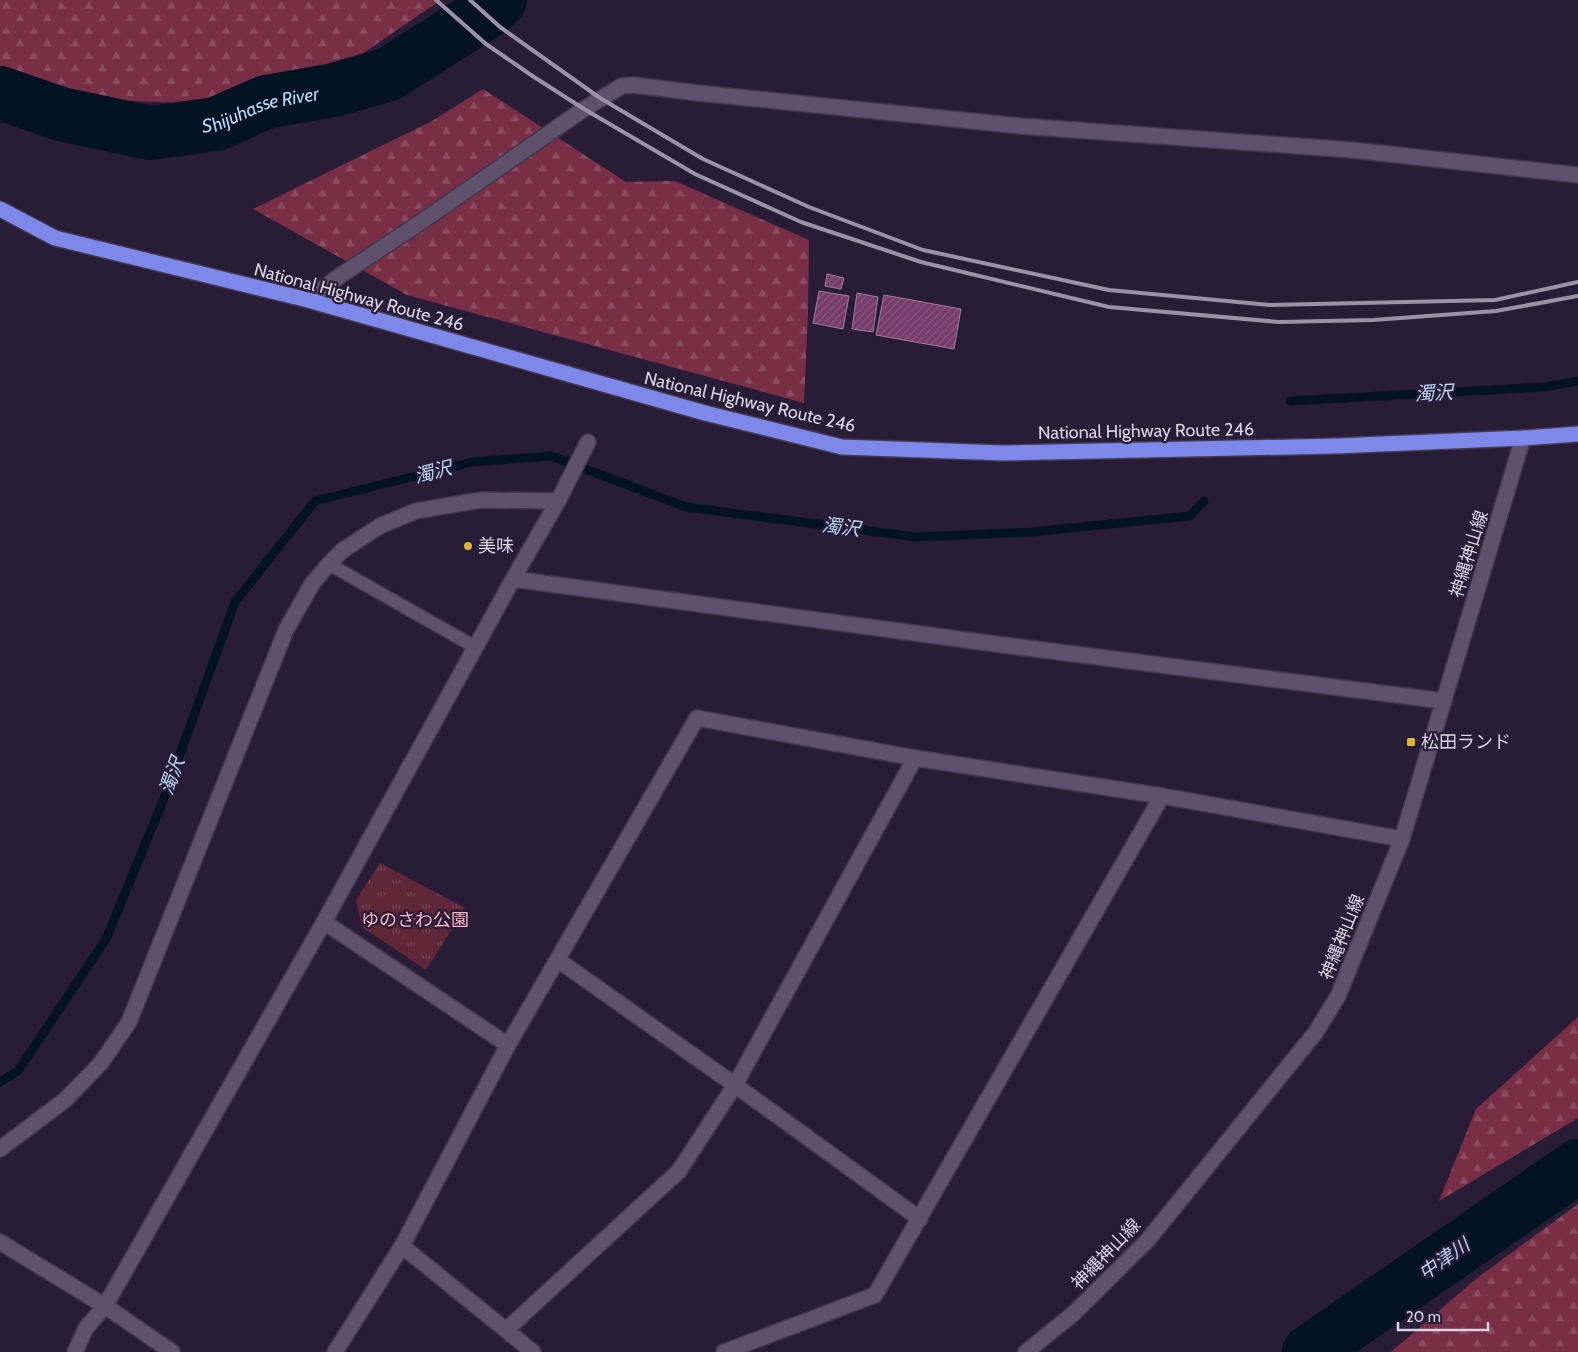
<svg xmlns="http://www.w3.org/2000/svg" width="1578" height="1352" viewBox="0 0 1578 1352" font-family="Cabin,'Noto Sans JP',sans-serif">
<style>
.forest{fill:url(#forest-firs)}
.park{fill:url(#park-tufts)}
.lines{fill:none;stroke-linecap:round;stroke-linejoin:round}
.stream{stroke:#031323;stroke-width:9}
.river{stroke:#031323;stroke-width:54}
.building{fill:url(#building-hatch);stroke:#9e8097}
.lane-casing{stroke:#42374d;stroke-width:15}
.street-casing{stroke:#42374d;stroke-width:18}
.secondary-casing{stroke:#42374d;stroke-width:18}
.highway-casing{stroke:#42374d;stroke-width:18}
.lane{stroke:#5f516e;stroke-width:12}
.street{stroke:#5f516e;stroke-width:15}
.secondary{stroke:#5f516e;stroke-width:15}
.highway{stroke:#7e87ea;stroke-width:15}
.rail{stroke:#9c92a7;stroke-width:4}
.poi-dot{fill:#deb133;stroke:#291c36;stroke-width:2}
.labels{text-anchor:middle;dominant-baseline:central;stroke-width:4.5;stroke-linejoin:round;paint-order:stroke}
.street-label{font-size:18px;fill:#dad3e4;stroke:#291c36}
.poi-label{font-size:18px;fill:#dad3e4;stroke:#291c36;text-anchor:start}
.park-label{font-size:18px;fill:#fab6c7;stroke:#291c36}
.water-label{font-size:19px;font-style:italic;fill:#b6d4f3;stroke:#291c36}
</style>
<defs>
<pattern id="forest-firs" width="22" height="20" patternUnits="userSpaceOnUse" patternTransform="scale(1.25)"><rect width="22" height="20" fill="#782f46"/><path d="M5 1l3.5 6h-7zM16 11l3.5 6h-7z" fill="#8b4c61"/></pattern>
<pattern id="park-tufts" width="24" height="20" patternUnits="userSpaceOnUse" patternTransform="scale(1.25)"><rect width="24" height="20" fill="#602739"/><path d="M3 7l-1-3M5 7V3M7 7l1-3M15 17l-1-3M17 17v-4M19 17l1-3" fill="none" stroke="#764556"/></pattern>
<pattern id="building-hatch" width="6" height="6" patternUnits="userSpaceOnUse" patternTransform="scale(1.25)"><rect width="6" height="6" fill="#763b6b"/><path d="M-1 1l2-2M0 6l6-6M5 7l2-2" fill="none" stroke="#895680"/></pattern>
</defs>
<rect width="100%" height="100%" fill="#291c36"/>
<g class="forest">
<path d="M0,0H441L353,60L214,104L42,98L0,72Z"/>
<path d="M483,89L626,182L675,181L809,240L808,313L804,403L407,295L253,209L432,121Z"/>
<path d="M1578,1017V1118L1439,1201L1476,1109Z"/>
<path d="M1578,1204V1352H1391L1477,1278Z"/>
</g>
<path class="park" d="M380,863L465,908L426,970L362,927L356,900Z"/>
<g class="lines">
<g class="stream">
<path d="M1290,401L1544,387L1578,381"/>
<path d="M0,1082L18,1071L106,939L163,801L235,602L315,501L472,462L551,456L686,507L916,537L1031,532L1190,516L1204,501"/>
</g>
<g class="river">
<path id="s1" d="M0,93L61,114L150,133L216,124L266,102L334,90L389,74L490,10L500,0"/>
<path d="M1309,1352L1578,1166"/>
</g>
</g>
<g class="building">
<path d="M827,274L844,278L841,289L825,286Z"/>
<path d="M819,291L849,296L843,329L813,323Z"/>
<path d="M857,293L878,297L873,332L852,329Z"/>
<path d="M884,295L961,309L954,349L876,335Z"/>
</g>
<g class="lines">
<defs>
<path id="lane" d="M329,564L475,647"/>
<g id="street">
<path d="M308,300L341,275L421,222L584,109L622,86L633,85L698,93L1020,126L1352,150L1578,175"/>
<path d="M513,579L1003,645L1444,701"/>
<path d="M324,922L508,1045"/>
<path d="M558,960L735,1085L920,1219"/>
<path d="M0,1149L65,1100L101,1063L129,1022L286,630L312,584L329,564L343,550L380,526L416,511L481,500L558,501"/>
<path d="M0,1242L105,1306L172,1352"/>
<path d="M402,1246L533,1352"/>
<path d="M506,1330L679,1171L735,1085L915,758"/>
<path d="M75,1352L86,1328L105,1306L324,922L513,579L558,501L588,442"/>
<path d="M335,1352L402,1246L508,1045L697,718L915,758L1162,796L1402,839"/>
<path d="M724,1352L875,1295L1162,796"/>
</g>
<path id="secondary" d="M1026,1352L1073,1314L1147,1241L1316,1032L1338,996L1402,839L1523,438"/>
<path id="highway" d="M0,209L55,238L308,300L705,413L842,447L1003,453L1336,446L1523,438L1578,434"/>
</defs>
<use href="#lane" class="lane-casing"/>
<use href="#street" class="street-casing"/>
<use href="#secondary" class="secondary-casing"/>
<use href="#highway" class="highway-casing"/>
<use href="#lane" class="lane"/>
<use href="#street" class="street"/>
<use href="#secondary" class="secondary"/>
<use href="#highway" class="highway"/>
<g class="rail">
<path d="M436,0L486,44L534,77L584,109L695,174L801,222L921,262L1109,307L1279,322L1373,320L1496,311L1578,296"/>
<path d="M470,0L500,27L600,98L703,159L809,207L923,250L1109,290L1270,305L1495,300L1578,282"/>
</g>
</g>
<g class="poi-dot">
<circle cx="468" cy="546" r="5"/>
<rect x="1406" y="737" width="10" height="10" rx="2.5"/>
</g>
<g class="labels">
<g class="street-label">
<text transform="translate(359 297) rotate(15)">National Highway Route 246</text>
<text transform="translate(750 402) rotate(13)">National Highway Route 246</text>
<text transform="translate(1146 431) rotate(-1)">National Highway Route 246</text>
<text transform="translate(1469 554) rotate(-73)">神縄神山線</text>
<text transform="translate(1342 937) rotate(-68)">神縄神山線</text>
<text transform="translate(1106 1254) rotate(-46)">神縄神山線</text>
</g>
<g class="poi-label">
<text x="478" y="546">美味</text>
<text x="1421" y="742">松田ランド</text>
</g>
<g class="park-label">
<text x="415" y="920">ゆのさわ公園</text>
</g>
<g class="water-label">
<text stroke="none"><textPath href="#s1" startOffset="269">Shijuhasse River</textPath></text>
<text transform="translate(1434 393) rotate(-3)">濁沢</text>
<text transform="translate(433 472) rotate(-14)">濁沢</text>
<text transform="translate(841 527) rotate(7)">濁沢</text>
<text transform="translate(172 776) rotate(-70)">濁沢</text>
<text transform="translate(1444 1259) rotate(-35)">中津川</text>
</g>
</g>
<path d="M1398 1322v8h90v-8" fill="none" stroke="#dad3e4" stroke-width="2.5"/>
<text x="1406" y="1322" font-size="15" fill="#dad3e4" stroke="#291c36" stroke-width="4" paint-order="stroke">20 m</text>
</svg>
